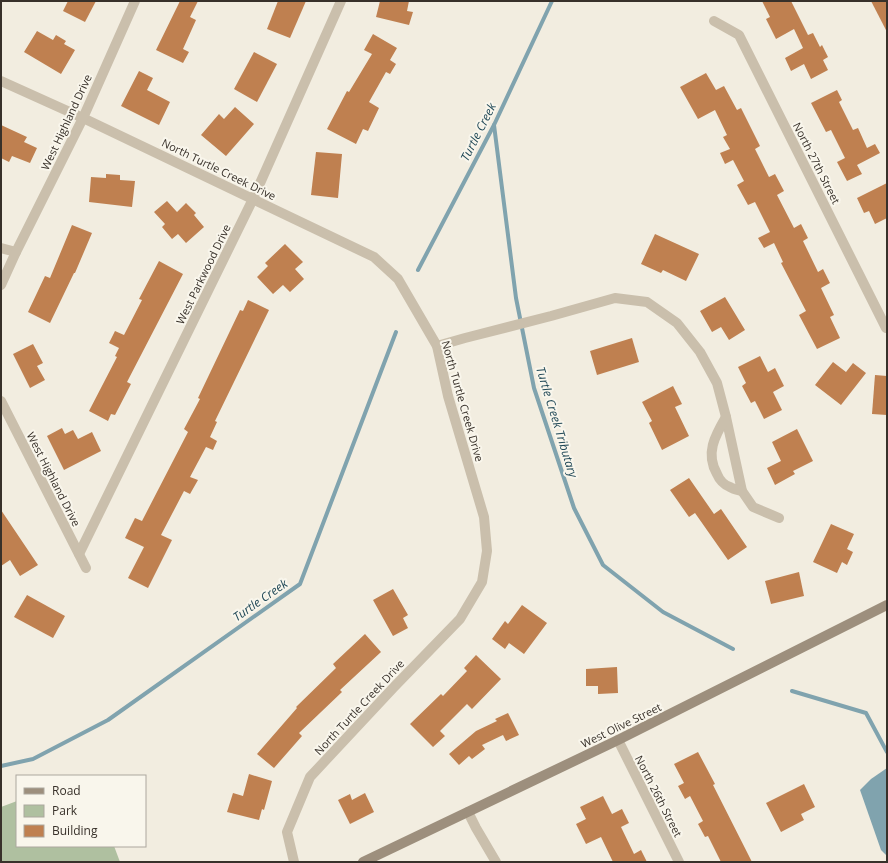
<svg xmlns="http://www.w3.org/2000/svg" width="888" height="863" viewBox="0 0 888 863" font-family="'Open Sans',sans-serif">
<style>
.green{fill:#afc0a0}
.water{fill:#80a3ae}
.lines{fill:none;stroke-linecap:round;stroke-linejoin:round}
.stream{stroke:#80a3ae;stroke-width:4}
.building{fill:#bf8050}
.street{stroke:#cabfac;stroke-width:10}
.secondary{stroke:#9d8f7d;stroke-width:10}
.labels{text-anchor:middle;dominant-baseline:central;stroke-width:4;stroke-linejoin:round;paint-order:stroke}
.street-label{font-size:11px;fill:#38312a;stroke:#f9f6ec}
.water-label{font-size:12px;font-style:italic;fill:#224a58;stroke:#f9f6ec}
</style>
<rect width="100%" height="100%" fill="#f2ede0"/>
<path class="green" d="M17,801V846H114L120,862H1V807Z"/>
<path class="water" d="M887,768V856L881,850L860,790L871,779Z"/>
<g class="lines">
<g class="stream">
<path d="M494,125L516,298L534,388L574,508L603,565L663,612L733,649"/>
<path d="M418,270L494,125L552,1"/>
<path d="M792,691L866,713L887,752"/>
<path d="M1,766L33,759L108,720L300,584L396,332"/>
</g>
</g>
<g class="building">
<path d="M68,1H96L85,22L63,11Z"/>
<path d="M180,1H198L190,17L196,20L183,49L189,52L183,63L156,50Z"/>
<path d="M278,1H306L290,38L267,29Z"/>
<path d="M380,1H409L407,11L413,12L409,25L376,17Z"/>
<path d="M762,1H791L808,35L813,33L820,47L822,45L828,57L823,60L828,70L811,79L804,64L791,71L785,58L803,48L794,29L776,39L766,19L770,17Z"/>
<path d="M871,1H887V32Z"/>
<path d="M37,31L53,40L56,35L66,41L64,44L75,50L61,74L24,52Z"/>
<path d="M373,34L397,48L390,60L396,64L390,74L386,72L369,102L379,108L368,131L363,129L356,144L327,129L347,91L349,92L372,54L364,50Z"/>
<path d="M254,52L277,64L257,102L234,89Z"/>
<path d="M139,71L153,78L147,90L170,102L159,125L121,106Z"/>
<path d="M706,73L716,90L724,86L737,110L741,108L760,146L755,149L769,177L775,174L784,191L777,195L794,228L801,224L808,238L803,241L818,272L823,269L830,283L821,288L834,315L830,317L840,338L817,349L799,315L806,311L781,263L783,262L774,243L764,248L758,238L770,232L755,202L748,205L737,185L744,181L733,160L725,164L720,153L730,149L723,137L727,135L715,110L698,119L680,87Z"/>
<path d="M837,90L842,100L839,102L853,130L858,128L867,148L875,144L880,153L857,165L862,174L847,181L837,162L845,158L831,130L826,132L811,103Z"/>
<path d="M235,107L254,124L226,156L201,135L219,114L224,119Z"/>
<path d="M1,125L27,137L24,142L37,148L30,163L12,156L9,162L1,158Z"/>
<path d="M316,152L342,154L338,198L311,195Z"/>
<path d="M106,174L120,175V180L135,181L132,207L89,202L91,177L106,178Z"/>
<path d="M887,183V218L875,224L869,211L864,213L857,198Z"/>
<path d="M167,201L177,212L186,203L196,213L194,215L204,227L186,243L178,234L172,239L162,227L165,224L154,212Z"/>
<path d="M72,225L92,233L75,273H74L50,323L28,312L45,276L50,278Z"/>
<path d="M655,234L699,254L686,281L663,270L661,273L641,264Z"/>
<path d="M285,244L303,262L295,269L304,279L290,292L283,285L273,294L257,277L268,266L265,263Z"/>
<path d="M159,261L183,274L127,382L131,384L115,415L111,414L108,421L89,411L117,357L115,356L119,348L109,343L115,331L124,335L142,300L139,299Z"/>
<path d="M725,297L745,330L729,340L721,327L712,332L700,311Z"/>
<path d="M248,300L269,310L215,421L217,422L210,437L217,441L213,450L206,447L190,477L198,480L190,494L184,491L161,535L172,540L148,588L128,578L144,547L125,538L135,518L142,521L188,432L184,429L200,399L198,398L240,310L243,311Z"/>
<path d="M632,338L639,362L597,375L590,351Z"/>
<path d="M33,344L43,363L37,366L45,380L30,388L13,354Z"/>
<path d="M760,356L768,372L775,368L784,386L773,392L782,410L764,419L755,401L751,403L742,386L746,383L738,367Z"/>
<path d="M833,362L846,372L853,363L866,373L841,405L815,385Z"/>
<path d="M875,375L887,376V415L872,414Z"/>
<path d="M673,386L682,404L675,407L689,436L662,450L649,423L652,421L642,402Z"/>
<path d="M62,428L65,434L73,430L78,439L92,432L101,451L64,470L47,436Z"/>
<path d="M797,429L813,461L793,471L795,474L775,485L767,468L781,461L772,442Z"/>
<path d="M689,478L714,514L721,509L747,547L728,560L695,513L689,517L670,490Z"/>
<path d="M1,510L38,565L20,576L10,560L1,566Z"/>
<path d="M831,524L854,534L847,549L853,552L847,565L842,562L837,573L813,562Z"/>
<path d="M799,572L804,596L771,604L765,581Z"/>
<path d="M393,589L408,615L403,618L408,628L393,636L373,600Z"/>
<path d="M27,595L65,616L53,638L14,617Z"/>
<path d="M522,605L547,623L524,654L509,643L505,649L492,639L505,621L508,624Z"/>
<path d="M365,634L381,652L340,690L342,692L299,733L302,736L274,768L257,754L297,708L296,707L336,668L333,664Z"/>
<path d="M476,655L501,679L472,709L467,704L440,731L445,736L433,747L410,724L441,694L443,696L467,671L464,668Z"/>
<path d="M617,667L618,693L598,694V686H586V669Z"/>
<path d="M508,713L519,735L506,741L503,735L482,745L485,749L472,759L469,756L459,765L449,754L476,731L497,721L495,719Z"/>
<path d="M698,752L715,784L713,785L752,862H721L708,836L705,837L698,824L703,821L690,796L685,799L678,786L684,783L674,764Z"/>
<path d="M249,774L272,781L264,810L262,809L259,820L227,812L233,793L243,796Z"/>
<path d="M804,784L815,807L801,814L804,820L781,832L766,803Z"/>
<path d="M365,793L374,812L350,824L338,800L350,794L352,800Z"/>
<path d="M603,796L612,814L622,809L629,823L621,827L634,854L641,850L647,862H613L601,837L586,844L576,824L586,819L580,807Z"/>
</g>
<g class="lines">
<g class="street">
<path d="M714,21L739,35L886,328L887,327"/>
<path d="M1,81L83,118L374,257L398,279L437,346L448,396L484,517L487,551L482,582L460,619L394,687L310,777L287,832L294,862"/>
<path d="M1,248L16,252"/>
<path d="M1,285L16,252L83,118L135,1"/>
<path d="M437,346L465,338L551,316L615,298L647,302L677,323L700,352L717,383L726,417L742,491L753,507L779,518"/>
<path d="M1,401L86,568"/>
<path d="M726,417C715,436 705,453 717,474C719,479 724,485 730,487C733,489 738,490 742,491"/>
<path d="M79,554L253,199L341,1"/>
<path d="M618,740L679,862"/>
<path d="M468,812L476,828L496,862"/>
</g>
<path class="secondary" d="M363,862L618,740L887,605"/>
</g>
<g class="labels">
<g class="street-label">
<text transform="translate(66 122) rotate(-65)">West Highland Drive</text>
<text transform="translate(817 163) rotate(63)">North 27th Street</text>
<text transform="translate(219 169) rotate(26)">North Turtle Creek Drive</text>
<text transform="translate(203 274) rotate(-64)">West Parkwood Drive</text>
<text transform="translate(463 401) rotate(74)">North Turtle Creek Drive</text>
<text transform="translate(54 479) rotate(63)">West Highland Drive</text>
<text transform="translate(359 707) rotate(-47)">North Turtle Creek Drive</text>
<text transform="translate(621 725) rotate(-26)">West Olive Street</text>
<text transform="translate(659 796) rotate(63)">North 26th Street</text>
</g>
<g class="water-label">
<text transform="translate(478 132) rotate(-63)">Turtle Creek</text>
<text transform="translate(557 422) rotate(73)">Turtle Creek Tributary</text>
<text transform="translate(260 600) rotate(-35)">Turtle Creek</text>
</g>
</g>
<rect width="888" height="863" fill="none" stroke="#38312a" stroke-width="4"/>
<rect x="16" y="775" width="130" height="72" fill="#f9f6ec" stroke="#aca79e"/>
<rect x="24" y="788" width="20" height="6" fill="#9d8f7d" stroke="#aca79e"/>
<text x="52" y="795" font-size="12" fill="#38312a">Road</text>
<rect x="24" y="805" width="20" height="12" fill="#afc0a0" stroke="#aca79e"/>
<text x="52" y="815" font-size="12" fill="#38312a">Park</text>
<rect x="24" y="825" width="20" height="12" fill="#bf8050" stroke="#aca79e"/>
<text x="52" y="835" font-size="12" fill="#38312a">Building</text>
</svg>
